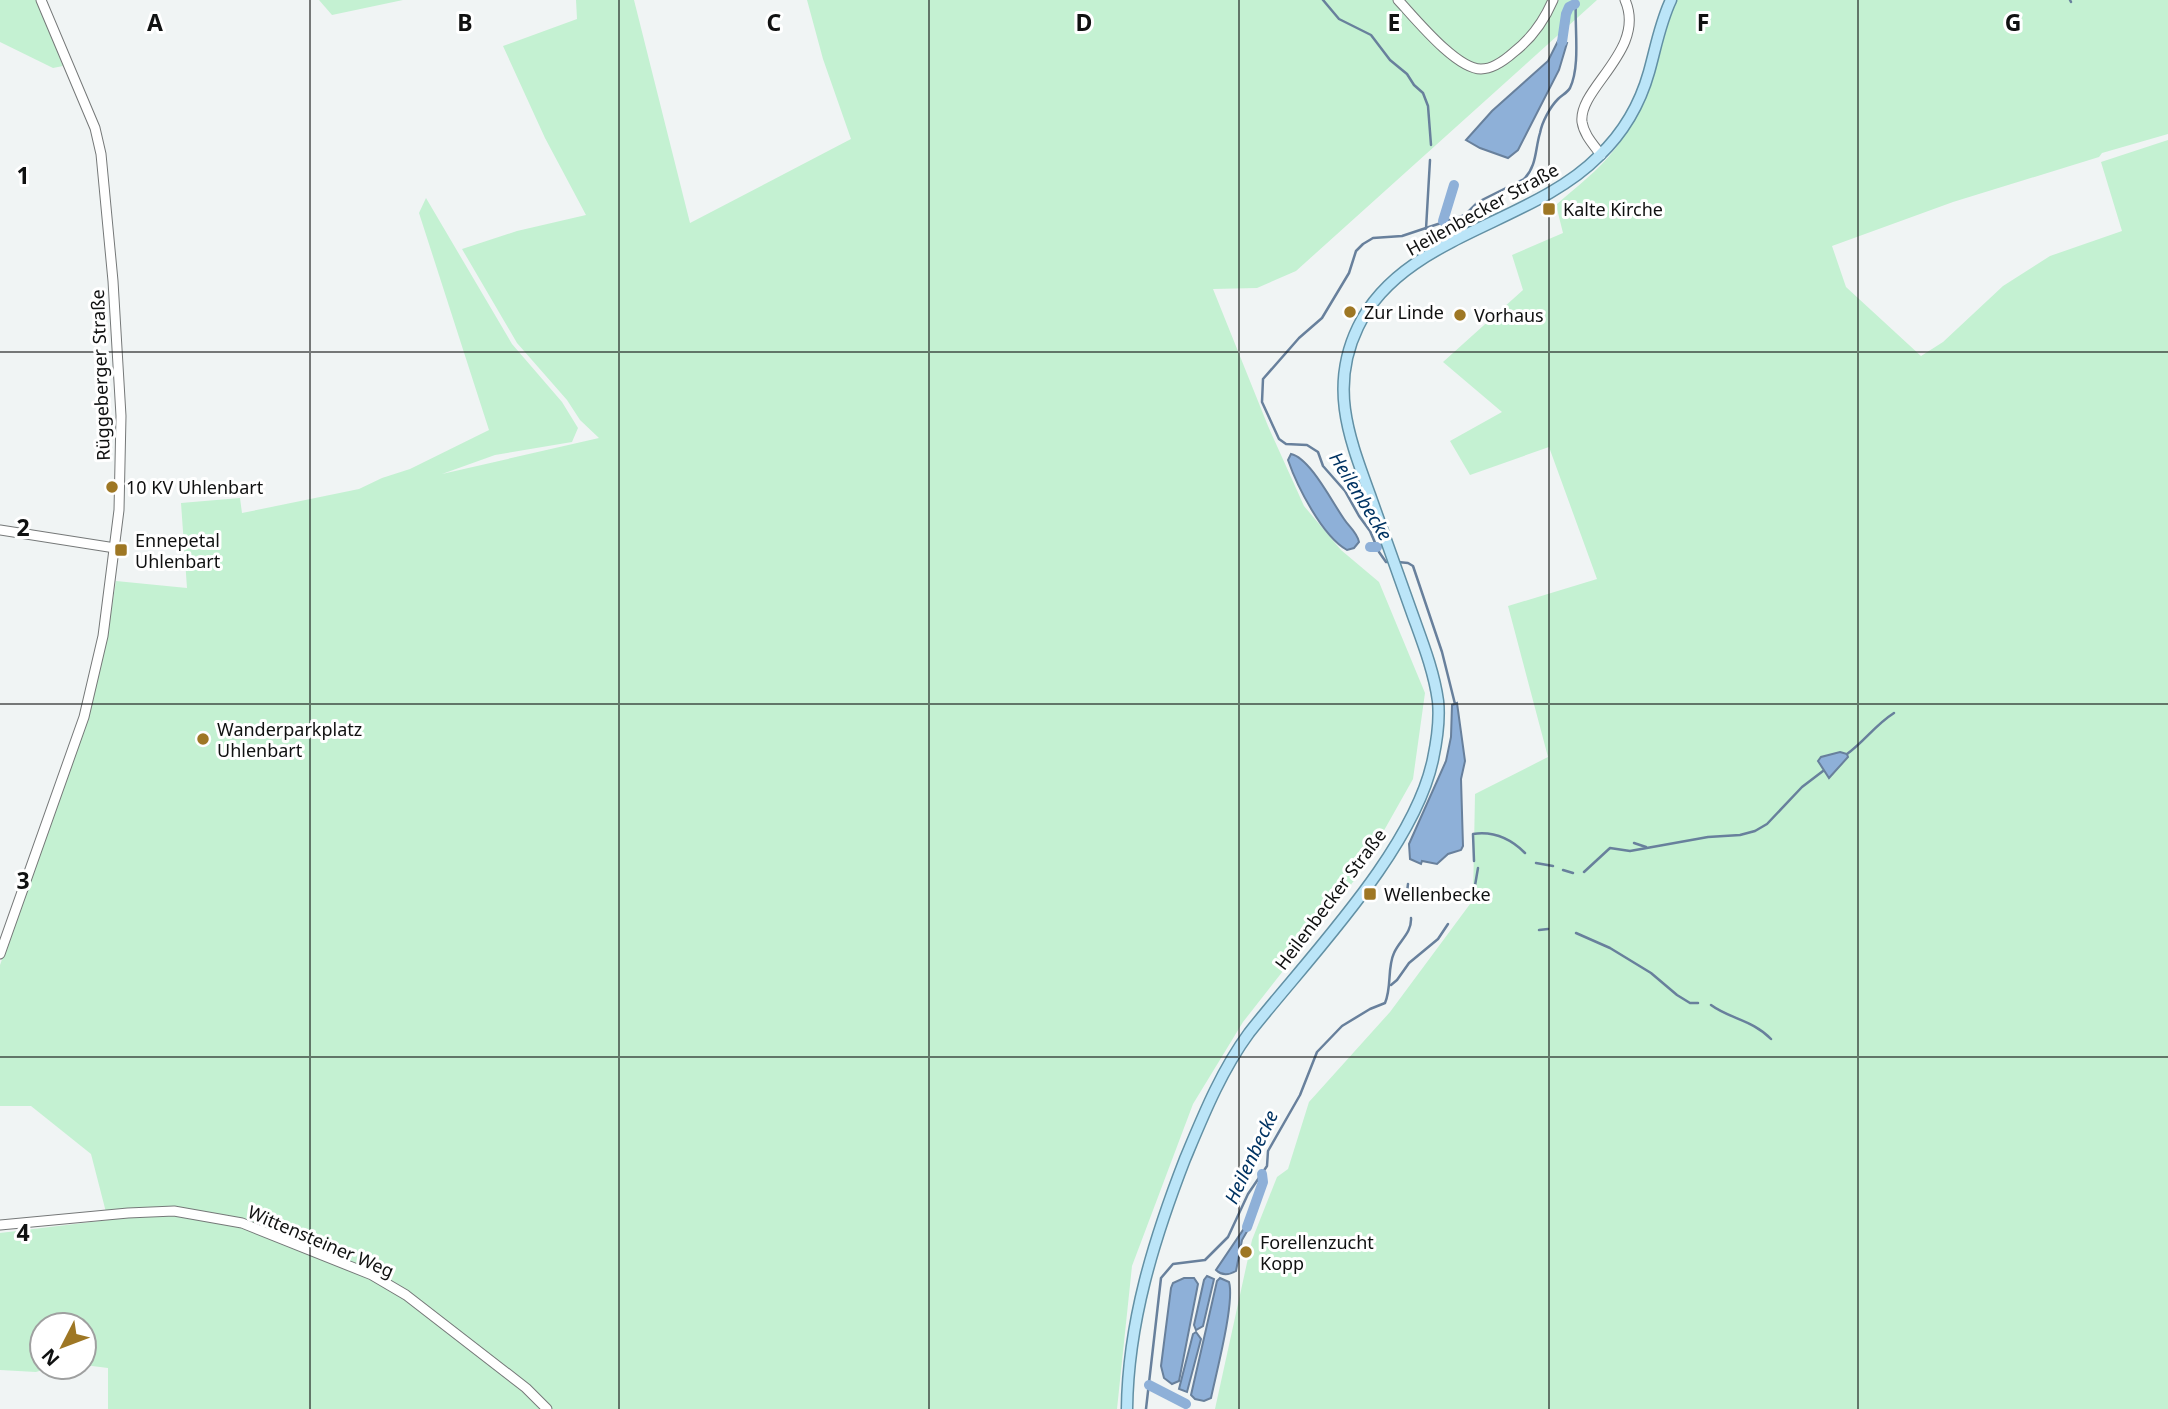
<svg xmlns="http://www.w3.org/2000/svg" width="2168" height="1409" viewBox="0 0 2168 1409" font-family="'Noto Sans',sans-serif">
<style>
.green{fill:#c4f1d2}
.water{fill:#8eb0d8;stroke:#68809c;stroke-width:2}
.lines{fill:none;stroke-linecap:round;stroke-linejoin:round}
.stream{stroke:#68809c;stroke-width:2.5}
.canal{stroke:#8eb0d8;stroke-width:10}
.minor-casing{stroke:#757878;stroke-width:11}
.major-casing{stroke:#6290a4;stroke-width:13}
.minor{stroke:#fff;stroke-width:9}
.major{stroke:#bbe5f8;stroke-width:10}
.grid{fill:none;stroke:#101111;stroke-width:2;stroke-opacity:0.55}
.poi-dot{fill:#9e7724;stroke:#fff;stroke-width:2.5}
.labels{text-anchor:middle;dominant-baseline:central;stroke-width:6;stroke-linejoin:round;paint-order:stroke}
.street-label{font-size:18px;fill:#101111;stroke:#fff}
.poi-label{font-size:18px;fill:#101111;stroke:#fff;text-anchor:start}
.water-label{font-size:19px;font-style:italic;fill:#003363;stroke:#fff}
.grid-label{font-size:23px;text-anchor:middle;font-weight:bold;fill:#101111;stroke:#fff;stroke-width:6;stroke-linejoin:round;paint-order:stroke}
</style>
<rect width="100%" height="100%" fill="#f0f4f4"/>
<g class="green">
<path d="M0,0H37L63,66L53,68L0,42Z"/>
<path d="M319,0H403L332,15Z"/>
<path d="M576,0H634L690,223L851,139L823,59L807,0H1597L1296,271L1257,288L1213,289L1268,426L1304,506L1341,550L1379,582L1425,693L1413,779L1360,873L1243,1022L1193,1104L1132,1266L1117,1409H108V1368L84,1365V1325H42V1367H52L36,1372L0,1370V1233L108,1220L91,1154L31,1106H0V965L74,757L91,701L106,643L116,581L187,588L181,503L240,498L242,513L359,489L382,478L410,469L489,430L419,213L426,198L512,344L562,402L578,428L572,442L495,455L442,474L599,438L580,420L567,400L517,343L462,249L517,231L586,215L545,138L503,46L577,19Z"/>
<path d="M1677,0H2168V134L2102,153L2099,157L1953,202L1832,246L1846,287L1921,356L1943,342L2003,286L2050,256L2122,231L2101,162L2168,140V1409H1215L1252,1240L1277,1177L1288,1169L1309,1102L1390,1012L1473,900L1475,794L1548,757L1508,606L1597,579L1549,447L1470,475L1450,441L1502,412L1443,362L1523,290L1512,255L1563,233L1556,205C1576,187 1598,171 1615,149C1647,108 1657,58 1671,10Z"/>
</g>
<g class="water">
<path d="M1558,41L1567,43L1559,70L1518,150L1508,158L1480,148L1466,140L1492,111L1548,61Z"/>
<path d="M1291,454C1310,458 1332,502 1344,519C1349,527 1357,532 1359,542L1354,548L1347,550C1322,536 1297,486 1288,460Z"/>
<path d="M1457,703L1465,761L1461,779L1463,846L1461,850L1448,854L1437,864L1422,861L1421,864L1410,859L1409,844L1446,761L1451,737L1452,705Z"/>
<path d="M1840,752L1847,754L1848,757L1829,778L1818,761L1821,757Z"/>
<path d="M1245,1227L1249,1228L1242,1240L1236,1271C1229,1275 1222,1276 1216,1270Z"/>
<path d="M1207,1276L1214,1279L1203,1326L1196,1330L1194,1325L1204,1280Z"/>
<path d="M1184,1278H1194L1198,1284L1179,1381L1172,1384L1164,1378L1161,1366L1171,1288L1173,1283Z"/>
<path d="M1220,1278L1229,1282C1235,1302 1216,1374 1211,1398L1204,1401L1195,1399L1191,1395L1217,1281Z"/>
<path d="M1196,1332L1201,1339L1187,1392L1179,1389L1193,1334Z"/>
</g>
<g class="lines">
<g class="stream">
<path d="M1323,0L1339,19L1371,35L1390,60L1407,74L1414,85L1423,93L1428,106L1431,145"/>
<path d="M2070,0L2071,2"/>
<path d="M1426,229L1430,160"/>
<path d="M1391,562H1386L1379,552L1370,531L1359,516L1345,491L1323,466L1318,452L1307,445L1286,444L1279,439L1262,402L1263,379L1299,338L1322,318L1349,273L1356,251L1363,244L1373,238L1402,236L1465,215L1478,202L1524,179C1537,166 1535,149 1540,133C1542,122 1550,107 1558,99C1562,95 1567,93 1570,88C1581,65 1574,25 1576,0"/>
<path d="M1398,562L1408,563L1413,566L1442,652L1455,704"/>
<path d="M1847,754C1865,741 1875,725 1894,713"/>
<path d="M1634,843L1646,847"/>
<path d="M1474,861L1473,834C1493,831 1511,839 1525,853"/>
<path d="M1536,863L1553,866"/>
<path d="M1563,870L1573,873"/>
<path d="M1584,872L1610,848L1630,851L1708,837L1740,835L1755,831L1767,824L1802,787L1823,771"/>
<path d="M1407,892L1408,884"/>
<path d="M1473,897L1478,868"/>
<path d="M1539,930L1548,929"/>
<path d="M1576,933L1610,948L1651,973L1677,995L1690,1003H1698"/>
<path d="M1391,985L1397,980L1409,963L1438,939L1448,924"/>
<path d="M1711,1005C1730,1019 1753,1020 1771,1039"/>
<path d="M1146,1409L1161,1278L1173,1264L1205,1260L1228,1237L1248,1194L1267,1166L1268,1151L1300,1095L1317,1052L1342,1026L1370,1009L1385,1003C1392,987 1387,968 1394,953C1399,941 1412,933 1411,918"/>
</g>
<g class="canal">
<path d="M1562,42L1566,14L1569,7L1575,4"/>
<path d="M1443,221L1454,185"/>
<path d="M1370,547H1377"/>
<path d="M1247,1227L1263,1182L1262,1174"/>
<path d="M1149,1385L1186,1404"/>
</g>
<defs>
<g id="minor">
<path d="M1398,0C1415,18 1456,69 1481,69C1493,69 1505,60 1514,52C1532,38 1544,21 1553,0"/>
<path d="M1601,155C1594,145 1584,135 1582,122C1578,88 1647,50 1625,0"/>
<path d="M0,530L115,548"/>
<path d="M0,954L84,717L103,636L119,510L121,416L113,281L101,154L95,128L41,0"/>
<path d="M0,1225L128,1213L174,1211L242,1223L372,1275L406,1295L526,1388L547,1409"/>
</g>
<path id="major" d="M1127,1409C1128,1322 1154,1239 1185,1159C1203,1116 1221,1071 1249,1033C1307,959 1414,851 1433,759C1437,740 1440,720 1438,701C1434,671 1422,641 1412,613C1398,574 1384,535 1370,495C1349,437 1329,387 1358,327C1402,235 1531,225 1599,156C1623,133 1640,104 1649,72C1656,47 1660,23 1671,0"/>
</defs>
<use href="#minor" class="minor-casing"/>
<use href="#major" class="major-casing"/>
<use href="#minor" class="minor"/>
<use href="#major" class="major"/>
</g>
<path class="grid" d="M310,0V1409M619,0V1409M929,0V1409M1239,0V1409M1549,0V1409M1858,0V1409M0,352H2168M0,704H2168M0,1057H2168"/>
<g class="poi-dot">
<rect x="1542" y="202" width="14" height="14" rx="3.5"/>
<circle cx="1350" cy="312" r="7"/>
<circle cx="1460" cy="315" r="7"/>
<circle cx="112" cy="487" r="7"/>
<rect x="114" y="543" width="14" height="14" rx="3.5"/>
<circle cx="203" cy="739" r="7"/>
<rect x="1363" y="887" width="14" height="14" rx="3.5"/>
<circle cx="1246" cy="1252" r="7"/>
</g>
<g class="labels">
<g class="street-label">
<text transform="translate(1482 209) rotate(-29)">Heilenbecker Straße</text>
<text transform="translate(100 375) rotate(-92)">Rüggeberger Straße</text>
<text transform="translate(1330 899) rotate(-53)">Heilenbecker Straße</text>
<text transform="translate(321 1241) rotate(23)">Wittensteiner Weg</text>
</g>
<g class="poi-label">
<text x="1563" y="209">Kalte Kirche</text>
<text x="1364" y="312">Zur Linde</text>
<text x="1474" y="315">Vorhaus</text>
<text x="126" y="487">10 KV Uhlenbart</text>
<text x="135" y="540">Ennepetal<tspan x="135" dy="21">Uhlenbart</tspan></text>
<text x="217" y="729">Wanderparkplatz<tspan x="217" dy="21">Uhlenbart</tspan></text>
<text x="1384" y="894">Wellenbecke</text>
<text x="1260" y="1242">Forellenzucht<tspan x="1260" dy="21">Kopp</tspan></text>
</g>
<g class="water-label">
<text transform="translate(1361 496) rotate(58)">Heilenbecke</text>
<text transform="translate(1251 1157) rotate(-65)">Heilenbecke</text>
</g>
</g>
<g class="grid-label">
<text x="155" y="31">A</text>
<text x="465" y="31">B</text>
<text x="774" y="31">C</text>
<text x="1084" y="31">D</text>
<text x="1394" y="31">E</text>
<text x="1703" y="31">F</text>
<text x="2013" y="31">G</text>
<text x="23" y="184">1</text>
<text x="23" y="536">2</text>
<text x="23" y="889">3</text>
<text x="23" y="1241">4</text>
</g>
<g transform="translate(63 1346) rotate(228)"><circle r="33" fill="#ffffff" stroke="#9fa0a0" stroke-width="2"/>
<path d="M0-5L12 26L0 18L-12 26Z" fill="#9e7724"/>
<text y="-10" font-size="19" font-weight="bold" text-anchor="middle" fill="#101111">N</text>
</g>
</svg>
